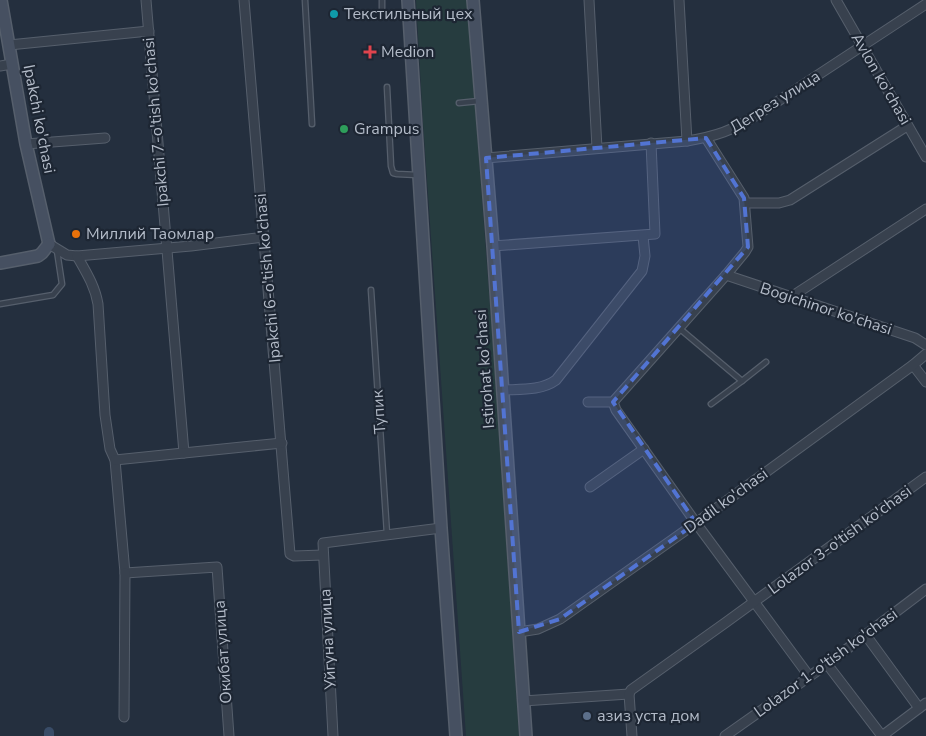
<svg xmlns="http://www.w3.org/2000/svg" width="926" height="736" viewBox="0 0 926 736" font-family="'Nunito Sans',sans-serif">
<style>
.green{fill:#263c3f}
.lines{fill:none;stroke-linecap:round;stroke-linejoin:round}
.canal{stroke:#394c67;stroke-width:10}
.lane-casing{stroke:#565f6c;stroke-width:7}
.street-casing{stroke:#565f6c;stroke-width:11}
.secondary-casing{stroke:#565f6c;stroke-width:14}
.lane{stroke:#38414e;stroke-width:4.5}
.street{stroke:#38414e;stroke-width:9}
.secondary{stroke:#465061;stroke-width:11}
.marked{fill:#5274d3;fill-opacity:0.2;stroke:#5274d3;stroke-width:4;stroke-dasharray:10 6;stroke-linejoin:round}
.culture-dot{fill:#0f9aa8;stroke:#1d2633;stroke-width:2}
.health-dot{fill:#e0444e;stroke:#1d2633;stroke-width:2}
.leisure-dot{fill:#2e9e5b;stroke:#1d2633;stroke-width:2}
.food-dot{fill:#e8710a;stroke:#1d2633;stroke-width:2}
.service-dot{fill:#5c6f8a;stroke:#1d2633;stroke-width:2}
.labels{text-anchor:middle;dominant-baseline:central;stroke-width:4.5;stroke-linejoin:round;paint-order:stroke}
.poi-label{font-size:16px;fill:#b4bcc9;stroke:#1d2633;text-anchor:start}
.street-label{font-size:16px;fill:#b4bcc9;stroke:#1d2633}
</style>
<rect width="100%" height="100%" fill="#242f3e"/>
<path class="green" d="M416,0H467L494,358L519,736H466L423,123Z"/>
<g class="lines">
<path class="canal" d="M49,732V736"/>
<defs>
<g id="lane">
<path d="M305,0L312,124"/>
<path d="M382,0V10"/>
<path d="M387,87L391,166L393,173L397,174L417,175"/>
<path d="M459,103L479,101"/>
<path d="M371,290L387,534"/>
<path d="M0,304L53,295L62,284L57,251"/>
<path d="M679,328L742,381L766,362"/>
<path d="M711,404L742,381"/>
</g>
<g id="street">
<path d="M146,0L184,453"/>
<path d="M244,0L290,554L294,556L323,555"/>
<path d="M589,0L597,148"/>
<path d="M679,0L687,141"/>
<path d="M836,0L926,157"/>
<path d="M9,45L149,31"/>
<path d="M0,66L12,64"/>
<path d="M26,144L105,138"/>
<path d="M486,158L687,141C717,136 731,131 757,115L926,4"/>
<path d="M745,203H779L790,200L907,126"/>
<path d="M49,244L67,255L77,256L191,246L264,237"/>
<path d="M493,246L655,234L651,143"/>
<path d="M77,256C86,272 95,286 98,304L105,415L110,449L115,460L125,573L217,567L229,736"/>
<path d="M726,275L915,338L926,345"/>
<path d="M791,297L926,209"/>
<path d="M913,365L926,382"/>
<path d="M502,390C520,389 541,391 556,380L642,271L645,256L643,236"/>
<path d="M588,402H613L726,275L745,252L748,247L744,198L706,138"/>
<path d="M613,402L616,410L696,523L809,676"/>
<path d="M115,460L282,443"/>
<path d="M590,487L644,449"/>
<path d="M519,632L538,629L560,619L696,523L913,365L926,354"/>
<path d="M865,634L919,708"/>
<path d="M827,664L882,736"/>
<path d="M523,701L629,694"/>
<path d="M124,717L125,573"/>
<path d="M333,736L323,543L441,528"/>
<path d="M632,736L629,694L631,690L725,623L926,477"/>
<path d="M725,736L827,664L926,589"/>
<path d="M882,736L926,703"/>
</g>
<g id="secondary">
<path d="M1,0L26,144L49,244"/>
<path d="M408,0L441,528L456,736"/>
<path d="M473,0L493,246L526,736"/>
<path d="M0,263L38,256L42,253L49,244"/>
</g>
</defs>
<use href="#lane" class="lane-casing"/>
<use href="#street" class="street-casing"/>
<use href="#secondary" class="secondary-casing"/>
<use href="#lane" class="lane"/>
<use href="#street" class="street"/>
<use href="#secondary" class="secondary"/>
</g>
<path class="marked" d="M706,138L744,198L748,247L613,402L696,523L560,619L519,632L486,158Z"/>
<circle class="culture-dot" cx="334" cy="14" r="5"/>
<path class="health-dot" d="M367.5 44.5h5v5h5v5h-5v5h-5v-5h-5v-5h5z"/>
<circle class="leisure-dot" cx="344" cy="129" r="5"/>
<circle class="food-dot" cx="76" cy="234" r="5"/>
<circle class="service-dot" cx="587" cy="716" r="5"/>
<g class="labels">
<g class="poi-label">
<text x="344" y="14">Текстильный цех</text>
<text x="381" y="52">Medion</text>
<text x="354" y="129">Grampus</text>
<text x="86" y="234">Миллий Таомлар</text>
<text x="597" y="716">азиз уста дом</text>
</g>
<g class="street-label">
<text transform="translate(881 79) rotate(60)">Avlon ko'chasi</text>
<text transform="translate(775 102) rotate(-32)">Дегрез улица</text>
<text transform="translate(39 119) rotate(79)">Ipakchi ko'chasi</text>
<text transform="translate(156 122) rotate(-95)">Ipakchi 7-o'tish ko'chasi</text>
<text transform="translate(268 278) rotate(-95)">Ipakchi 6-o'tish ko'chasi</text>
<text transform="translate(826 309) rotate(18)">Bogichinor ko'chasi</text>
<text transform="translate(485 369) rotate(-94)">Istirohat ko'chasi</text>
<text transform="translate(379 412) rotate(-94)">Тупик</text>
<text transform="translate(726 501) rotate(-36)">Dadil ko'chasi</text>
<text transform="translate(840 540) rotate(-36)">Lolazor 3-o'tish ko'chasi</text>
<text transform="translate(328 639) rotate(-93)">Уйгуна улица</text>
<text transform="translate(223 652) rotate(-94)">Окибат улица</text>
<text transform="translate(826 663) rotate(-36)">Lolazor 1-o'tish ko'chasi</text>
</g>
</g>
</svg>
